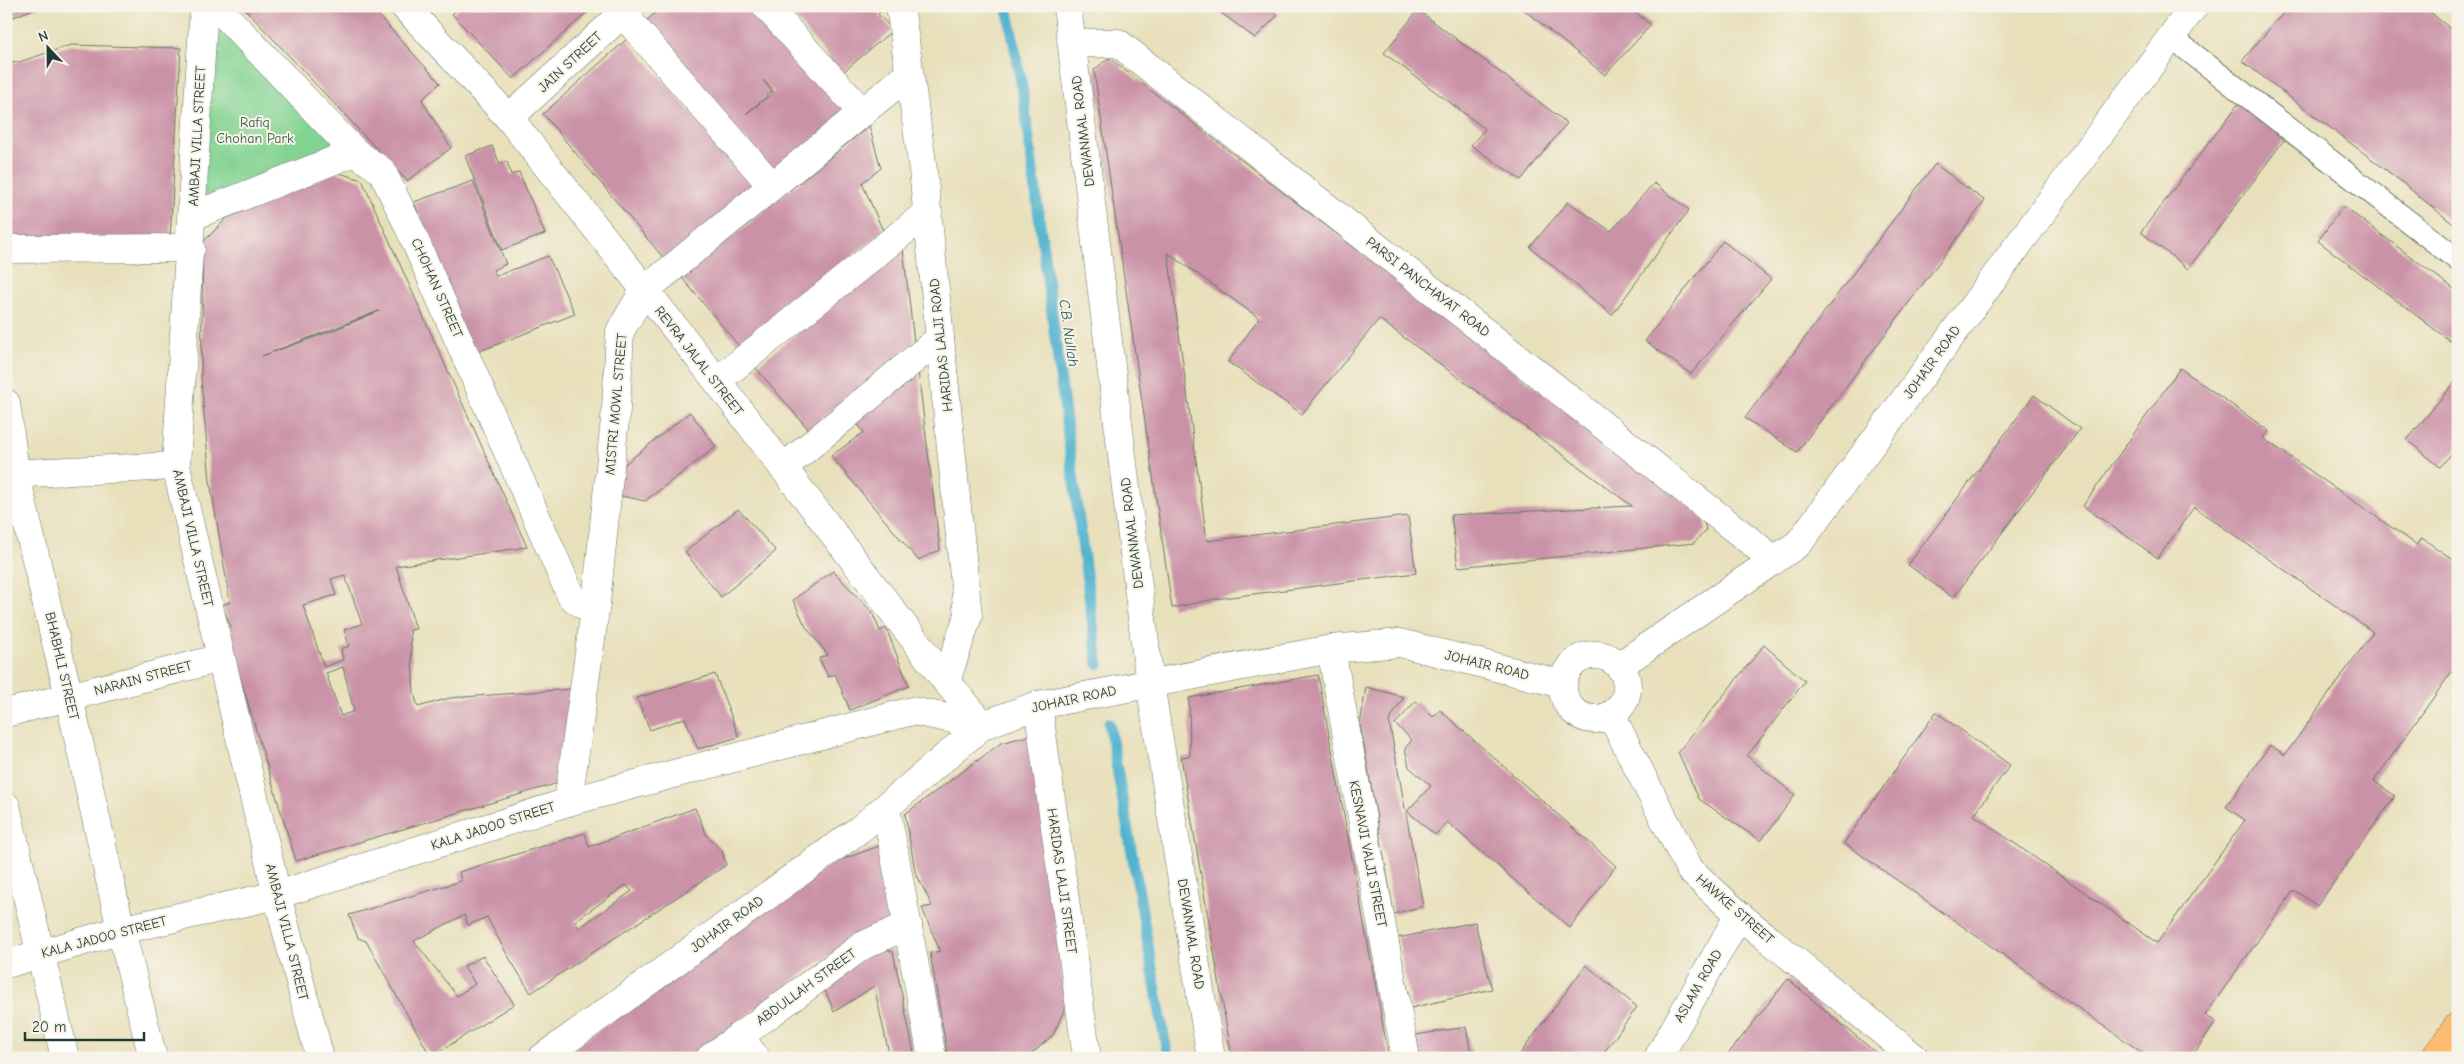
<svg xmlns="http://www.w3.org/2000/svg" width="2464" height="1064" viewBox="0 0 2464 1064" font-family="'Comic Neue',sans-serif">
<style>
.park{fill:#83d393;stroke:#518864}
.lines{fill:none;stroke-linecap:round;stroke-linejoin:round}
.stream{stroke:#50b2cf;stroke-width:11}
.building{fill:#ca92a7;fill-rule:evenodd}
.service-casing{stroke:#657663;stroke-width:24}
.minor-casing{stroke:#657663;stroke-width:29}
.tertiary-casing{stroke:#657663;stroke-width:29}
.trunk-casing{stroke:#657663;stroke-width:29}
.service{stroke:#fff;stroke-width:22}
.minor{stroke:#fff;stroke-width:28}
.tertiary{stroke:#fff;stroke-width:28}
.trunk{stroke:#fdbc70;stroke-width:28}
.labels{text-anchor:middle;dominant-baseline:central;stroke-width:4;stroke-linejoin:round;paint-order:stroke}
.street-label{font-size:14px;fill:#1f3d34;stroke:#f7f3e8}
.park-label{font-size:14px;fill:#335b47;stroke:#f7f3e8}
.water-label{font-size:15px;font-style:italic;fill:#2b5a5b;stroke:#f7f3e8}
</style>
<rect width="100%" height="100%" fill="#f7f3e8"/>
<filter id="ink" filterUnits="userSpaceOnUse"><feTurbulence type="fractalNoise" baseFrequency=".02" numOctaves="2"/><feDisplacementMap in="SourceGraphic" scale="10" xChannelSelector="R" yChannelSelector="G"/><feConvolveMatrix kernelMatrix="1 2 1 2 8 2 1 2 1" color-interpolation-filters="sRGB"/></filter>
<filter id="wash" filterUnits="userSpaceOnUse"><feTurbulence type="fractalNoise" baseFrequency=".0096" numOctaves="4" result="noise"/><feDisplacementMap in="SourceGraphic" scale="20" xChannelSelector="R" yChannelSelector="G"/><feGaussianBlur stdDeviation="1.12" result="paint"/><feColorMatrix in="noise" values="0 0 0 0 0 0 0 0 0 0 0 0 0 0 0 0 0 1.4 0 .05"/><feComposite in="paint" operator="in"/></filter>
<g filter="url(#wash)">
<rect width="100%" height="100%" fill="#e8e0bb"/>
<path class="park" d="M204,6L355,152L193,216Z"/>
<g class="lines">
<g class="stream">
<path d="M1007,6L1022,87L1098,664"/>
<path d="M1109,723L1168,1058"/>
</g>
</g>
<g id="blocks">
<g class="building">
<path d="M6,6H40L7,20Z"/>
<path d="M242,6H370L440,83L422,100L451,148L407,181Z"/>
<path d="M462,6H594L513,79L452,14Z"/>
<path d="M663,6H756L846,113L774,172L645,22ZM763,80L774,92L746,114L772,91Z"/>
<path d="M785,6H887L878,14L893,30L842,73Z"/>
<path d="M1212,6H1268L1278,15L1255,38Z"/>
<path d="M1519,6H1627L1651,25L1605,75Z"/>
<path d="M2289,6H2423L2458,35V228L2398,179L2242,61Z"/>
<path d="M1418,10L1567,123L1521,180L1471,145L1485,129L1384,53Z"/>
<path d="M627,39L756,187L666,261L543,114Z"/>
<path d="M71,45L181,48L170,239H10L6,225V61L19,62Z"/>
<path d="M1109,58L1703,517L1706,530L1694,543L1458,567L1451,515L1632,506L1379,319L1302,414L1228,362L1259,318L1168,253L1207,541L1408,516L1416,573L1215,599L1172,608L1094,70Z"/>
<path d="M2243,98L2287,136L2188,269L2141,232Z"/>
<path d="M869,126L881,168L862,183L883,231L739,346L682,278Z"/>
<path d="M492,146L500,164L507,161L511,175L519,172L545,234L502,250L465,156Z"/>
<path d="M1935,164L1985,201L1797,452L1745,418Z"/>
<path d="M336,172L362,180L527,547L396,566L416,629L410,630L414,693L418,707L450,698L572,689L558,783L296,861L239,674L223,630L231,627L222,605L230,602L210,481L201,379L203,242L227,218ZM379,311L334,330L262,356ZM345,575L362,624L344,630L349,646L341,649L343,660L324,667L303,605L336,595L331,579ZM343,667L354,711L341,716L326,673Z"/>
<path d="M473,181L506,264L493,270L496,276L548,256L575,314L472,354L414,202Z"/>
<path d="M1654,183L1689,210L1612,315L1530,247L1568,202L1611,231Z"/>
<path d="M2343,206L2458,292V347L2318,241Z"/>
<path d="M1723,241L1771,279L1691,374L1645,341Z"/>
<path d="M903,248L914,342L808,429L755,367Z"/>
<path d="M2180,368L2269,431L2263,438L2417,545L2422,538L2458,563V663L2374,781L2395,796L2317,906L2294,890L2205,1015L2216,1022L2191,1058H2150L1844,843L1936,712L2010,765L1974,815L2157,943L2245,820L2226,807L2270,745L2285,755L2373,632L2194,507L2158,558L2083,506Z"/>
<path d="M918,371L940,550L918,560L831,456L864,432L855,421Z"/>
<path d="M2458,378V446L2440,467L2407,440Z"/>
<path d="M2034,395L2080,429L1953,598L1908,565Z"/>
<path d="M690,412L716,447L645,501L617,495L620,468Z"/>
<path d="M738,509L776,551L721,597L685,552Z"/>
<path d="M833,571L872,612L880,631L886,628L909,686L850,710L835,674L828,677L819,658L828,655L806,627L793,600Z"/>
<path d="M1764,645L1805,681L1747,756L1795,795L1761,841L1699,799L1678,752Z"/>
<path d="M715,674L739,737L698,749L685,718L650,730L637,698Z"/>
<path d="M1318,675L1389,1058H1232L1181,757L1190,756L1189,698Z"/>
<path d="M1366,687L1404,697L1389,721L1423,906L1394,914L1360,724Z"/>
<path d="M1416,701L1433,717L1440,710L1616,866L1570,928L1447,822L1435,835L1407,811L1431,786L1409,767L1405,748L1412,740L1395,724Z"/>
<path d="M1031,735L1066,1006L1053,1035L1027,1058H948L930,953L940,951L922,908L932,906L915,871L905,814L1001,743Z"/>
<path d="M695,808L707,836L722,850L726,865L531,993L505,951L487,917L468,925L464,915L414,941L457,996L475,984L464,966L483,956L514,1004L431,1057L366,941L358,938L349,915L461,881L459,872L585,833L589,847ZM626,885L632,891L579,928L575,921Z"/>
<path d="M882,845L894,918L817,963L689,1058H560L832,863Z"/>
<path d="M1475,922L1492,989L1411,1008L1398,938Z"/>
<path d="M880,947L893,952L915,1058H890L874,986L834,1012L824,987Z"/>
<path d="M1586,965L1637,1007L1600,1058H1517Z"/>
<path d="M1788,979L1882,1058H1725Z"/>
<path d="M1466,1027L1472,1058H1420L1416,1035Z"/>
</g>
</g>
</g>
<g filter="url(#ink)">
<use href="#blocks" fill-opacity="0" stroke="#657663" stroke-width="1"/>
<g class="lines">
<defs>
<path id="service" d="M2171,37L2458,260"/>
<g id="minor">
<path d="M204,6L176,466L277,895L320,1058"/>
<path d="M216,6L355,152L382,171L409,227L571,596L583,605L596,603"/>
<path d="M404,6L509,118L717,381L946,681L983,725"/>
<path d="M616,6L772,186"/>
<path d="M766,6L863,113"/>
<path d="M900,6L923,170L968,616L946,681"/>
<path d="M1067,6L1150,684L1211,1058"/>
<path d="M1073,43H1118L1774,560"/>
<path d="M509,118L631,6"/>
<path d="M193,216L355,152"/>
<path d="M6,249L191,248"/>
<path d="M717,381L928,212"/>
<path d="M6,403L15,472L69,697L121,930L153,1058"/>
<path d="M783,468L940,338"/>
<path d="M6,474L176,466"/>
<path d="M1331,649L1406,1058"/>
<path d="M1038,705L1087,1058"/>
<path d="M6,713L221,658"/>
<path d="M1611,715L1690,870L1739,915L1915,1058"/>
<path d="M568,802L596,603L616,409L620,331L644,291L909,74"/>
<path d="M6,806L65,1058"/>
<path d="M886,808L932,1058"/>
<path d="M739,1036L756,1058"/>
<path d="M710,1058L862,946L908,925"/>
<path d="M1658,1058L1739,915"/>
</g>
<g id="tertiary">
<circle cx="1595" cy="687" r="32"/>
<path d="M1619,666L1799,543L2194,6"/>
<path d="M6,964L121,930L277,895L568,802L912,711L983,725"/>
<path d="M542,1058L860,829L983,725L1038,705L1331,649L1400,643L1562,684"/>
</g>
<path id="trunk" d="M2435,1058L2458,1026"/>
</defs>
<use href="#service" class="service-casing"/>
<use href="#minor" class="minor-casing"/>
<use href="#tertiary" class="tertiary-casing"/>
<use href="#trunk" class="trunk-casing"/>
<use href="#service" class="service"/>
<use href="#minor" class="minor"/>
<use href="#tertiary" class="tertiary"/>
<use href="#trunk" class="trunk"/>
</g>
</g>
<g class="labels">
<g class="street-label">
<text transform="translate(570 62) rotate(-43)">JAIN STREET</text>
<text transform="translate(1083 131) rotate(-97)">DEWANMAL ROAD</text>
<text transform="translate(197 136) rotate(-87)">AMBAJI VILLA STREET</text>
<text transform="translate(1428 287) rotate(38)">PARSI PANCHAYAT ROAD</text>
<text transform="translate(437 288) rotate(66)">CHOHAN STREET</text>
<text transform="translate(941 345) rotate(-96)">HARIDAS LALJI ROAD</text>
<text transform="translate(699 361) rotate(52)">REVRA JALAL STREET</text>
<text transform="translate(1932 362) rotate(-54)">JOHAIR ROAD</text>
<text transform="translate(616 404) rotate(-85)">MISTRI MOWL STREET</text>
<text transform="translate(1132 533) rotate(-97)">DEWANMAL ROAD</text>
<text transform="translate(193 538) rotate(77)">AMBAJI VILLA STREET</text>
<text transform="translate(1487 665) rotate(14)">JOHAIR ROAD</text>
<text transform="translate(62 666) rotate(77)">BHABHLI STREET</text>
<text transform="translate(143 678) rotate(-15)">NARAIN STREET</text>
<text transform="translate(1074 699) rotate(-12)">JOHAIR ROAD</text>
<text transform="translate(493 826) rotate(-18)">KALA JADOO STREET</text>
<text transform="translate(1368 854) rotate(79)">KESNAVJI VALJI STREET</text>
<text transform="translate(1062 881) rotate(82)">HARIDAS LALJI STREET</text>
<text transform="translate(1735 909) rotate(41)">HAWKE STREET</text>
<text transform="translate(727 924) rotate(-36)">JOHAIR ROAD</text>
<text transform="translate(287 932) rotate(76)">AMBAJI VILLA STREET</text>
<text transform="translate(1191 934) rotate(81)">DEWANMAL ROAD</text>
<text transform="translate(104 937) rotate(-15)">KALA JADOO STREET</text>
<text transform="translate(1698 986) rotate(-60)">ASLAM ROAD</text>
<text transform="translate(806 987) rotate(-36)">ABDULLAH STREET</text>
</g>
<g class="park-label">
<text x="255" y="122">Rafiq<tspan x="255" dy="16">Chohan Park</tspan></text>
</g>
<g class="water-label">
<text transform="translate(1069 333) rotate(82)">C.B. Nullah</text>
</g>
</g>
<rect width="2464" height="1064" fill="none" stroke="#f7f3e8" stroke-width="25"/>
<g transform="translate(48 48) rotate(338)" stroke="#f7f3e8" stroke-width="4" paint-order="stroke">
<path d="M0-4L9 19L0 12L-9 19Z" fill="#1f3d34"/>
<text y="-8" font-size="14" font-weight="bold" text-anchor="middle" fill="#1f3d34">N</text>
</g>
<path d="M25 1032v8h119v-8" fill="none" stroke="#1f3d34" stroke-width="2.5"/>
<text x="32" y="1032" font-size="15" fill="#1f3d34" stroke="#f7f3e8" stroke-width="4" paint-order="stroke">20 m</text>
</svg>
